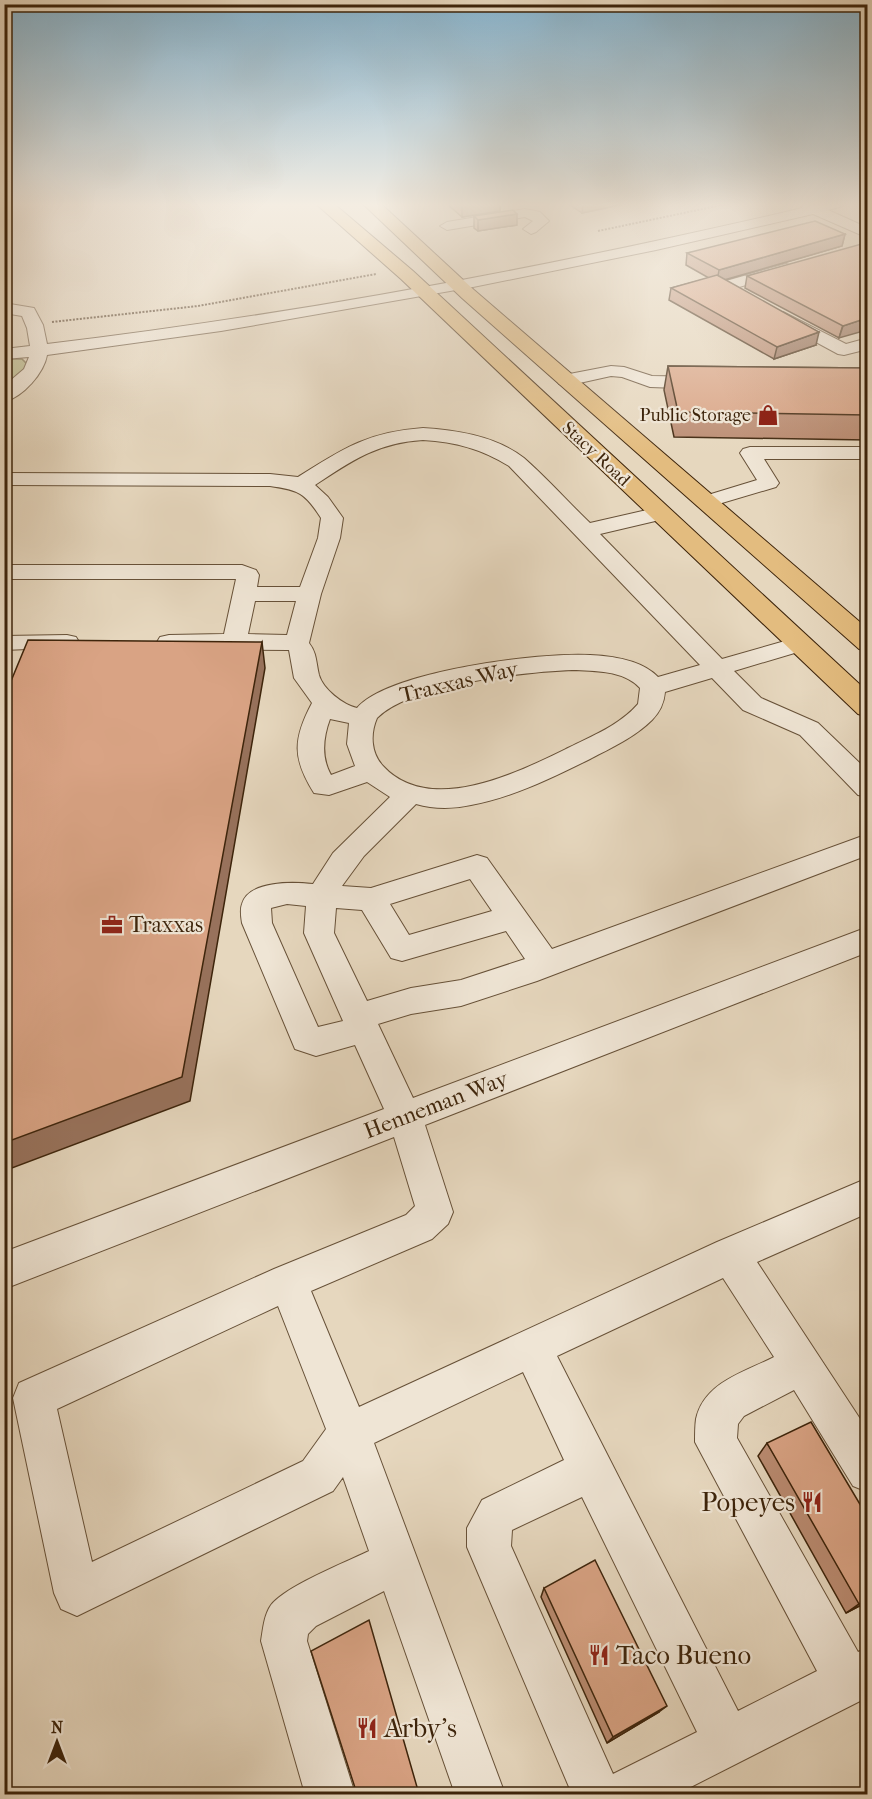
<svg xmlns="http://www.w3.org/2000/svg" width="872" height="1799" viewBox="0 0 872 1799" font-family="'IM FELL French Canon',serif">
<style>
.green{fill:#bbbd8d;stroke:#7c704c;stroke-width:1.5}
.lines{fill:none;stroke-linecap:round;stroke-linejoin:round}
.minor-casing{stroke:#675138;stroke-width:2}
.major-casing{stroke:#3d240b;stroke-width:2}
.path{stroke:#3d240b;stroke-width:2;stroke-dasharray:2 1.5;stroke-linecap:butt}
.minor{fill:#efe5d5;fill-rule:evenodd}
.major{fill:#e3bc7f;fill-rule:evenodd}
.wall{fill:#bb8c72;stroke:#3d240b;stroke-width:1.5}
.shaded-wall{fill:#98725c;stroke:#3d240b;stroke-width:1.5}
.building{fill:#d9a384;stroke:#3d240b;stroke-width:1.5}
.labels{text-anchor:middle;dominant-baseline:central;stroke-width:4.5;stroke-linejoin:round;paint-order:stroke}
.far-poi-label{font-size:18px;fill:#3d240b;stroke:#efe5d5;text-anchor:end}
.far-street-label{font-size:18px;fill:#3d240b;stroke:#efe5d5}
.street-label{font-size:22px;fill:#3d240b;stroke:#efe5d5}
.poi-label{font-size:22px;fill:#3d240b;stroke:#efe5d5;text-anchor:start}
.near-poi-label{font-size:27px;fill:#3d240b;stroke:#efe5d5;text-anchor:start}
</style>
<rect width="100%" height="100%" fill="#e6d7be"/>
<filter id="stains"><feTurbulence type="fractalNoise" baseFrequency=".00333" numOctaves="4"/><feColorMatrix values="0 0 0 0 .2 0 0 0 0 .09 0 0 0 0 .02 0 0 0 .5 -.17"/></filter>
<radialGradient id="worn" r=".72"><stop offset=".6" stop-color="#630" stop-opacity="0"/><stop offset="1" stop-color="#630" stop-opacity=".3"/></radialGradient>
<path class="green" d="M4,359H22L29,366L4,387Z"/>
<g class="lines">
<defs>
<g id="minor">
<path d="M803,203H845L843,206L828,210L868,228V238L813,214L656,250L473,287L221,331L47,355C44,373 23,397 4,402V386L24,369L29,357L4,359V349L30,346L27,328L22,316L4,313V303L34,308L43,325L47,344C293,315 537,269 777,214L802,208Z"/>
<path d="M525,209L540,212L549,221L536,232L531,234L523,229L533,221L525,217L447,230L440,226L447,222Z"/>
<path d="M786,264L792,266L794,269L792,272L725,291L717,286L719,283Z"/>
<path d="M783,312L846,344L868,338V349L844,355L838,354L777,321L774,317L777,313Z"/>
<path d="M611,366L624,367L652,376L706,377L713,379L715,383L713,387L706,389L650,387L622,377L611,376L566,386L559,384L557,380L559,376Z"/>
<path d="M423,428C457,430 496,436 524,458C547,478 568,502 590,523L660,507L668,508L671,513L668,518L600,534L722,659L799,637L808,639L811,644L808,649L734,671L761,698L818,723L868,771V797L858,795L800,735L743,710L712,678L665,692C664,703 660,712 652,720C635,737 611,748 590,759C552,778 513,797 471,805C453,809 433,809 416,804L364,856L342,886L371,888L477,855L487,858L552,949L868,834V855L537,981L461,1006L411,1014L378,1024L413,1098L868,927V952L425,1125L453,1212L448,1224L432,1239L311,1291L359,1407L717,1242L868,1178V1213L757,1262L868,1431V1492L853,1486L794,1390L744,1416L738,1424L737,1438L858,1652L868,1648V1697L677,1794H572L467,1547V1528L482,1500L564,1460L523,1372L374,1443L505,1794H455L384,1591L316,1626L308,1634L307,1641L355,1794H305L261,1641C263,1629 264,1615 271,1605C286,1586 346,1562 369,1551L343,1477L333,1491L77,1616L61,1609L54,1593L13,1398L19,1383L274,1269L406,1215L415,1206L394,1137L4,1289V1252L384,1109L355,1045L316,1056L295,1049L242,923C241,917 240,909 242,904C249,880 294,882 313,884L333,853L390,797L367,782L329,795L314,793C292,758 293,739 312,703L294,678L289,650L169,649L160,647L157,642L160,637L169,635L224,634L236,579H4V565H242L256,570L259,575L257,587H300L318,538L321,518C305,493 299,490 270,486L4,485V473L270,474L298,477C344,448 368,432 423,428ZM423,440C456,442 481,449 509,466L700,665L658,677C642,660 612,656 590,655C541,652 389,671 357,708C343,705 323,689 319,675C316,663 317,653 309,643L321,594L340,538L343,518L328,497L315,485C353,460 377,443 423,440ZM255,601H296L287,635L248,634ZM572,670C595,671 623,670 640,688L638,704C620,725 592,736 568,748C519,772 430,817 383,766C371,753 370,734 377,718C411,684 524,672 572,670ZM330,719L349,723L347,744L355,766L331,775C321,757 323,738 330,719ZM470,879L492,911L409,935L390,904ZM287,904L306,906L304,933L343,1021L318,1027L272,923L271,908ZM336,908L362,910L391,958L402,961L506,931L525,959L461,980L411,988L367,1001L334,933ZM723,1278L774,1357C745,1372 704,1382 696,1419C695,1426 695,1434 695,1442L817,1671L738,1711L557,1356ZM278,1306L326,1429L303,1461L92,1562L57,1409ZM582,1497L697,1732L613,1774L511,1546L512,1530Z"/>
<path d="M750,447H868V459H764L779,483L776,487L705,508L698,506L694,502L698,498L757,480L740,453L743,449Z"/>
<path d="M67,635L76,637L79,642L76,647L4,650V636Z"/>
</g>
<g id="major">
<path d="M315,203H333L413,271L868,692V717L858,714L401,279Z"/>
<path d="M362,203H380L474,290L868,629V651L859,649L462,298Z"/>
</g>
</defs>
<use href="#minor" class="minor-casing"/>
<use href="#major" class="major-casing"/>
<g class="path">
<path d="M598,231L731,203"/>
<path d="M52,322L198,306L376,274"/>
</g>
<use href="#minor" class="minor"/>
<use href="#major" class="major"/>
</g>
<g class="wall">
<path d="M446,203H500V211L462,217Z"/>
<path d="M567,203H629L582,213Z"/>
<path d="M474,216L517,225L478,231L474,228Z"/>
<path d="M845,234L842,246L725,280L816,345L774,359L669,300L671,288L709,278L686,265L687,253Z"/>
<path d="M867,245L839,338L745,288L747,276Z"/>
<path d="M668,366L867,368V440L674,437L664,390Z"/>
<path d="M767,1443L867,1602L846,1613L758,1456Z"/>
<path d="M544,1588L659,1712L607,1743L541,1597Z"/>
</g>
<g class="shaded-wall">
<path d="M462,203H500V211L462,217Z"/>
<path d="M583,203H629L582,213Z"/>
<path d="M517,214V225L478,231V220Z"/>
<path d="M845,234L842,246L717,282L719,270Z"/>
<path d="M867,318V330L839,338L843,326Z"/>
<path d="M819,332L816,345L774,359L777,347Z"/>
<path d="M262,642L265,668L190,1101L4,1171V1143Z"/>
<path d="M867,1599V1602L846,1613L859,1604Z"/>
<path d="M667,1706L659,1712L607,1743L613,1737Z"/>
</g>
<g class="building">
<path d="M513,210L517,214L478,220L474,216Z"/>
<path d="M815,221L845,234L719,270L687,253Z"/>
<path d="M865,243L867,245V318L843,326L747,276Z"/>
<path d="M717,275L819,332L777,347L671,288Z"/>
<path d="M668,366L867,368V415L678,412Z"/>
<path d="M28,640L262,642L182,1077L4,1143V698Z"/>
<path d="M811,1422L867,1516V1599L859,1604L767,1443Z"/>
<path d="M595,1560L667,1706L613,1737L544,1588Z"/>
<path d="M369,1620L419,1794H357L311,1651Z"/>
</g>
<linearGradient id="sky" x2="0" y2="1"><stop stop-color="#87b6d2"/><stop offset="0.45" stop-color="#f4ede2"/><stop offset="1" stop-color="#f4ede2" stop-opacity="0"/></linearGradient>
<rect width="872" height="455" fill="url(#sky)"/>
<defs>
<symbol id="shop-bare" viewBox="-9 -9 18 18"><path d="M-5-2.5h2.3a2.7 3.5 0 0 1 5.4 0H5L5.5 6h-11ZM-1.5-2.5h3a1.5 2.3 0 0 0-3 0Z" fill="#8f2418" stroke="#efe5d5" stroke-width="2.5" paint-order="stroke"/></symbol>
<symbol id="office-bare" viewBox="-9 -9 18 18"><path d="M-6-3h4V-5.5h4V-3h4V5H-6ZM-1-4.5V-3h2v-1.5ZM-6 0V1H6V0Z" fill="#8f2418" stroke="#efe5d5" stroke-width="2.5" paint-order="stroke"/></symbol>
<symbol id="restaurant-bare" viewBox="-9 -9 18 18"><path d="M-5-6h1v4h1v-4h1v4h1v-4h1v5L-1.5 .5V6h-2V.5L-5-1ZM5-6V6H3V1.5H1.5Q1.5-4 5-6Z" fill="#8f2418" stroke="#efe5d5" stroke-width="2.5" paint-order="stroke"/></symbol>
</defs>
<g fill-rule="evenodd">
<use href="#shop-bare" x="753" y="400" width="30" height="30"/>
<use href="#office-bare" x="97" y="910" width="30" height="30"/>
<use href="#restaurant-bare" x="797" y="1487" width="30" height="30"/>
<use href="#restaurant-bare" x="584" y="1640" width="30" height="30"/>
<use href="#restaurant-bare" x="352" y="1713" width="30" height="30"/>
</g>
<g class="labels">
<g class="far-poi-label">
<text x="751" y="415">Public Storage</text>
</g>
<g class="far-street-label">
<text transform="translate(596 454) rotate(43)">Stacy Road</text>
</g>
<g class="street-label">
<text transform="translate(459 682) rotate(-13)">Traxxas Way</text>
<text transform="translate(436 1105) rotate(-21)">Henneman Way</text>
</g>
<g class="poi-label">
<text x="129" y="925">Traxxas</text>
</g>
<g class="near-poi-label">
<text x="795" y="1502" text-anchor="end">Popeyes</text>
<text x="616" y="1655">Taco Bueno</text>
<text x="384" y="1728">Arby's</text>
</g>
</g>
<rect width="872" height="1799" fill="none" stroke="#e6d7be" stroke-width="24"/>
<rect x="6" y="6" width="860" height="1787" fill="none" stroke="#3d240b" stroke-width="3"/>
<rect x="12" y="12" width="848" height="1775" fill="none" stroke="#3d240b" stroke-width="1.5"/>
<g transform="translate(57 1742)" stroke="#efe5d5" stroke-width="4.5" paint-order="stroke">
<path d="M0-4.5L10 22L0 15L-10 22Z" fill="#3d240b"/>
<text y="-9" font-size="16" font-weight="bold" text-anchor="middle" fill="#3d240b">N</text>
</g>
<rect width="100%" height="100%" filter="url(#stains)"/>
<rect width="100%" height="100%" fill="url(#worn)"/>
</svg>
